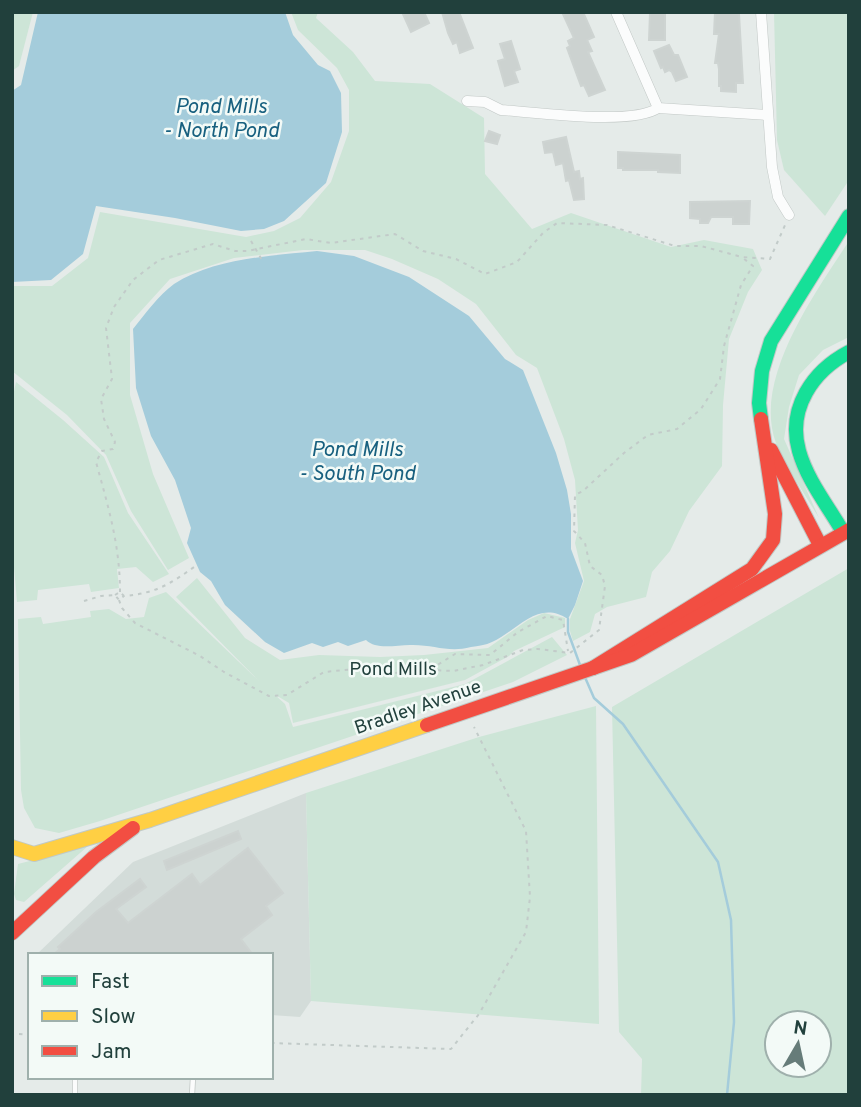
<svg xmlns="http://www.w3.org/2000/svg" width="861" height="1107" viewBox="0 0 861 1107" font-family="Overpass,sans-serif">
<style>
.built{fill:#d3dcd9}
.green{fill:#cde5d7;fill-rule:evenodd}
.water{fill:#a4ccdb}
.lines{fill:none;stroke-linecap:round;stroke-linejoin:round}
.stream{stroke:#a4ccdb;stroke-width:2.5}
.building{fill:#ccd2d0;stroke:#ced4d2;stroke-width:2}
.lane-casing{stroke:#c2c8c6;stroke-width:6}
.street-casing{stroke:#c2c8c6;stroke-width:11}
.fast-casing{stroke:#c0c9c6;stroke-width:16}
.slow-casing{stroke:#c0c9c6;stroke-width:16}
.jam-casing{stroke:#c0c9c6;stroke-width:16}
.path{stroke:#c2cbc9;stroke-width:2;stroke-dasharray:3.5 5;stroke-linecap:butt}
.lane{stroke:#fbfcfc;stroke-width:4.5}
.street{stroke:#fbfcfc;stroke-width:10}
.fast{stroke:#16e098;stroke-width:14}
.slow{stroke:#ffcf43;stroke-width:14}
.jam{stroke:#f24e42;stroke-width:14}
.labels{text-anchor:middle;dominant-baseline:central;stroke-width:5;stroke-linejoin:round;paint-order:stroke}
.street-label{font-size:19px;fill:#21403c;stroke:#f3faf7}
.water-label{font-size:21px;font-style:italic;fill:#18607f;stroke:#f3faf7}
</style>
<rect width="100%" height="100%" fill="#e5ebe9"/>
<path class="built" d="M306,793L311,1001L300,1017L271,1015V955H36L133,862Z"/>
<g class="green">
<path d="M12,12H33L19,66L12,71Z"/>
<path d="M291,12H318L316,18L353,52L375,81L430,84L484,118L485,174L532,229L571,213L671,247L704,240L753,249L762,270L748,292L729,339L723,405L722,466L689,511L670,551L652,572L646,597L607,607L595,614L590,632L573,641L570,631V619L584,581L575,543L578,530L575,480L564,439L537,368L516,355L476,304L438,279L392,259L365,250H303L234,258L170,279L130,323V395L153,474L189,558L168,570L131,511L106,455L67,415L12,371V286H52L88,258L100,212L246,237L274,231L300,218L331,182L349,131V90L337,68L298,30Z"/>
<path d="M774,12H849V180L825,216L784,170L777,140Z"/>
<path d="M849,241V337L823,350L799,375L789,407L784,439L819,518C806,496 786,467 776,443C752,379 816,292 849,241Z"/>
<path d="M16,382L63,420L104,457L128,513L169,574L153,582L136,567L117,569L119,588L91,592L89,584L38,590L37,600L17,602L12,544V401Z"/>
<path d="M849,568V1095H641L642,1059L619,1032L612,707ZM819,1023V1065H777V1023Z"/>
<path d="M197,578L245,638L280,660L319,655L380,657L424,655L488,648L528,620L544,613L565,618V627L514,651L509,656L465,680L293,723L289,703L274,694L285,704L293,727L465,684L552,637L567,655L513,682L100,821L59,833L35,828L24,808L21,790L18,619L41,617L43,624L91,617L90,611L109,609L126,619L144,617L149,598L166,592L260,682L176,597Z"/>
<path d="M596,706L599,1024L311,1001L306,793L479,737Z"/>
<path d="M88,846L24,902L16,900L14,894L18,864Z"/>
</g>
<g class="water">
<path d="M38,12H285L293,35L318,65L330,71L341,93L342,132L326,183L284,221L264,229L241,231L175,218L96,206L83,254L51,280L12,282V91L21,85Z"/>
<path d="M317,251L354,256L409,277L469,316L505,359L523,370L556,453L567,490L571,514V549L583,581L575,605L568,619C538,599 518,630 492,642C486,645 478,646 471,647C449,653 435,645 413,645C399,644 377,651 366,640L348,646L338,642L323,647L312,643L284,653L265,642L225,605L211,581L200,572L187,543L191,528L175,480L151,436L136,388L133,329C145,314 159,295 174,284C215,258 270,256 317,251Z"/>
</g>
<g class="lines">
<g class="stream">
<path d="M568,619V632L580,665"/>
<path d="M584,675L594,698L623,724L718,862L731,920L734,1022L727,1095"/>
</g>
</g>
<g class="building">
<path d="M402,12H424L429,23L411,32Z"/>
<path d="M442,12H459L473,48L460,53L457,42L453,44L448,33Z"/>
<path d="M562,12H583L594,37L587,40L592,51L588,52L605,90L589,96L584,85L581,86L567,48L570,46L568,41L574,38Z"/>
<path d="M715,12L739,14L743,83H736V92L721,91V86H719V69L718,63H715L719,34H714Z"/>
<path d="M650,13L665,14V40H649Z"/>
<path d="M511,41L520,69L514,71L518,82L505,86L498,61L505,59L500,44Z"/>
<path d="M669,45L674,55H678L687,77L676,81L672,72L669,70L665,72L663,67L661,68L654,51Z"/>
<path d="M489,131L500,135L497,144L485,141Z"/>
<path d="M566,137L574,172L579,171L580,179L583,178L584,199L574,200L569,180L566,181L563,163L556,165L553,152L545,153L543,142Z"/>
<path d="M618,152L680,155V173L658,172V170H623V168H618Z"/>
<path d="M750,201L749,224H733V217H711L708,223H700V219L690,218V202Z"/>
<path d="M238,831L241,839L167,870L164,861Z"/>
<path d="M248,848L283,893L266,906L272,915L241,939L253,955H53L60,949L58,947L96,912L140,879L146,887L116,909L128,923L192,874L200,885Z"/>
</g>
<g class="lines">
<defs>
<g id="lane">
<path d="M75,1095V1077"/>
<path d="M192,1095L193,1077"/>
</g>
<g id="street">
<path d="M616,12L658,108L767,115"/>
<path d="M761,12L772,167L778,197L789,215"/>
<path d="M467,101L485,102L501,110C535,112 632,126 658,108"/>
</g>
<g id="fast">
<path d="M761,419L759,403L762,371L771,341L849,216"/>
<path d="M843,532C828,506 807,480 799,451C787,408 813,371 849,352"/>
</g>
<path id="slow" d="M12,847L34,854L150,820L427,725"/>
<g id="jam">
<path d="M771,450L820,545"/>
<path d="M593,668L752,569L773,540L775,514L761,419"/>
<path d="M427,725L631,655L849,530"/>
<path d="M12,933L94,857L133,828"/>
</g>
</defs>
<use href="#lane" class="lane-casing"/>
<use href="#street" class="street-casing"/>
<use href="#fast" class="fast-casing"/>
<use href="#slow" class="slow-casing"/>
<use href="#jam" class="jam-casing"/>
<g class="path">
<path d="M251,241L262,260"/>
<path d="M120,592C120,545 108,506 96,462L102,451L113,449L115,442L104,419L101,399L112,379L106,328L114,307L133,280L159,260L213,244L235,251H247L306,239L331,243L395,234L423,251L456,259L485,274L517,262L543,233L557,223L607,225L675,246H701L742,257L770,259L786,223"/>
<path d="M115,595L120,592L124,596C157,593 170,584 197,565"/>
<path d="M119,600L122,608L135,623L200,656L224,672L269,696L287,695L324,672L356,669L394,673L430,670L453,671L483,665L523,650L538,649L570,653L599,630L605,586L602,575L590,566L585,543L574,531L575,495L583,491L624,453L648,435L677,429L701,409L720,379L724,346L741,285L753,266L743,258"/>
<path d="M84,601L101,596L115,595L119,600L124,596"/>
<path d="M431,669L455,654L490,655L518,632L547,616L563,620L568,651"/>
<path d="M19,1034L30,1035"/>
<path d="M271,1043L451,1049L479,1014L526,932L530,897L526,831L474,727"/>
</g>
<use href="#lane" class="lane"/>
<use href="#street" class="street"/>
<use href="#fast" class="fast"/>
<use href="#slow" class="slow"/>
<use href="#jam" class="jam"/>
</g>
<g class="labels">
<g class="street-label">
<text x="393" y="670">Pond Mills</text>
<text transform="translate(418 708) rotate(-19)">Bradley Avenue</text>
</g>
<g class="water-label">
<text x="221" y="107">Pond Mills<tspan x="221" dy="24">- North Pond</tspan></text>
<text x="357" y="450">Pond Mills<tspan x="357" dy="24">- South Pond</tspan></text>
</g>
</g>
<rect width="861" height="1107" fill="none" stroke="#21403c" stroke-width="28"/>
<rect x="28" y="953" width="245" height="126" fill="#f3faf7" stroke="#9fb0ac" stroke-width="2"/>
<rect x="42" y="976" width="35" height="10" fill="#16e098" stroke="#9fb0ac" stroke-width="2"/>
<text x="91" y="988" font-size="21" fill="#21403c">Fast</text>
<rect x="42" y="1011" width="35" height="10" fill="#ffcf43" stroke="#9fb0ac" stroke-width="2"/>
<text x="91" y="1023" font-size="21" fill="#21403c">Slow</text>
<rect x="42" y="1046" width="35" height="10" fill="#f24e42" stroke="#9fb0ac" stroke-width="2"/>
<text x="91" y="1058" font-size="21" fill="#21403c">Jam</text>
<g transform="translate(798 1044) rotate(9)"><circle r="33" fill="#f3faf7" stroke="#9fb0ac" stroke-width="2"/>
<path d="M0-5L12 26L0 18L-12 26Z" fill="#667c79"/>
<text y="-10" font-size="19" font-weight="bold" text-anchor="middle" fill="#21403c">N</text>
</g>
</svg>
